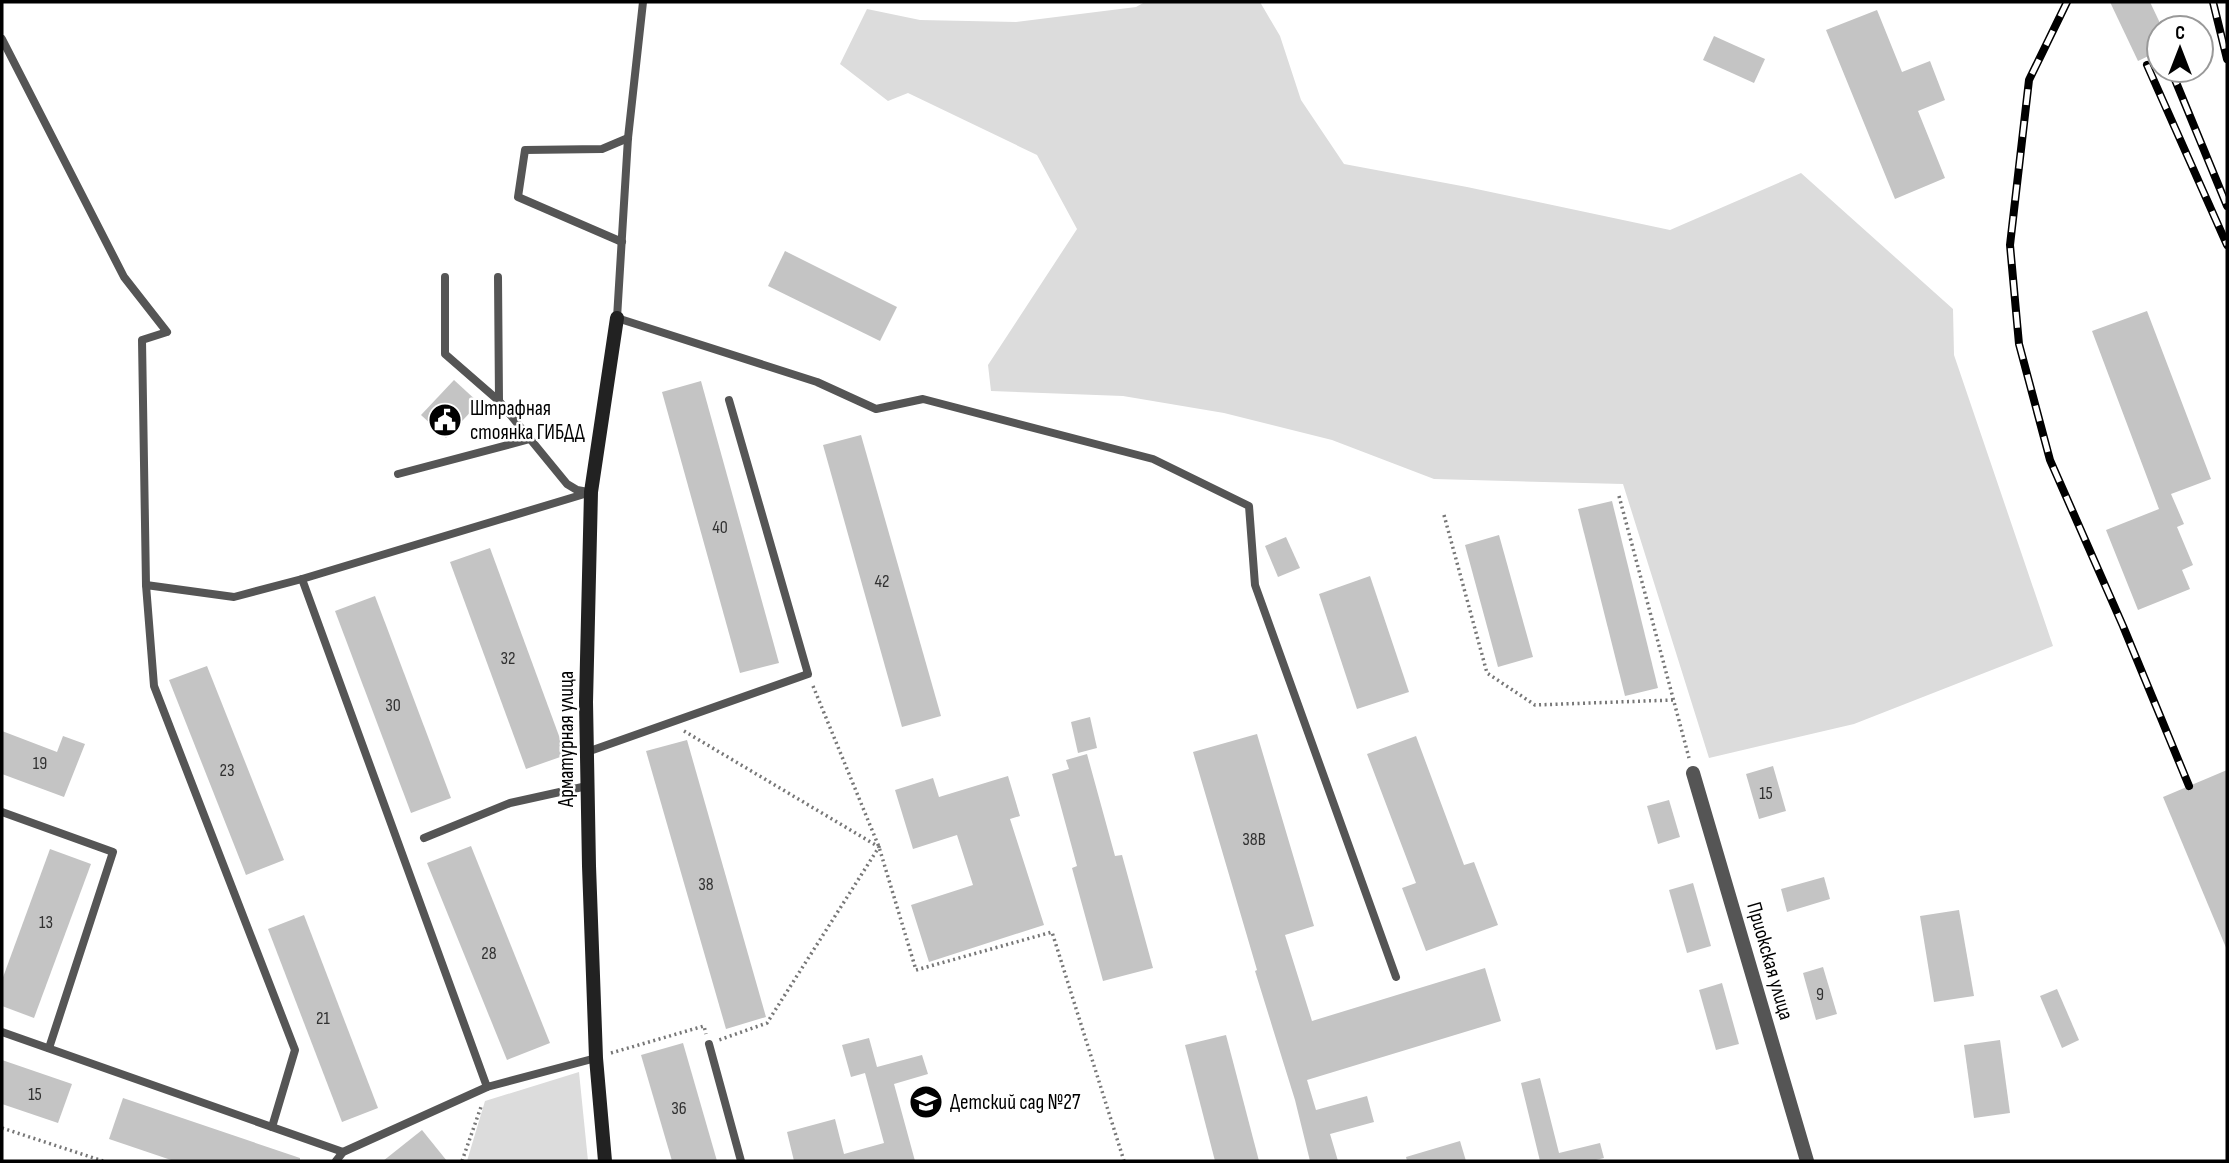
<svg xmlns="http://www.w3.org/2000/svg" width="2229" height="1163" viewBox="0 0 2229 1163" font-family="'Sofia Sans Condensed',sans-serif">
<style>
.green{fill:#dcdcdc}
.building{fill:#c4c4c4}
.lines{fill:none;stroke-linecap:round;stroke-linejoin:round}
.path{stroke:#777;stroke-width:3.5;stroke-dasharray:2 3.5;stroke-linecap:butt}
.lane{stroke:#555;stroke-width:8}
.street{stroke:#555;stroke-width:14}
.secondary{stroke:#222;stroke-width:14}
.rail-casing{stroke:#000;stroke-width:8}
.rail{stroke:#fff;stroke-width:5;stroke-dasharray:16;stroke-linecap:butt}
.labels{text-anchor:middle;dominant-baseline:central;stroke-width:5;stroke-linejoin:round;paint-order:stroke}
.number-label{font-size:18px;fill:#313131}
.poi-label{font-size:21px;fill:#000;stroke:#fff;text-anchor:start}
.street-label{font-size:21px;fill:#000;stroke:#fff}
</style>
<rect width="100%" height="100%" fill="#fff"/>
<g class="green">
<path d="M1145,2H1260L1280,36L1301,100L1344,164L1467,187L1670,230L1801,173L1953,309L1954,355L2053,646L1854,724L1709,758L1623,484L1434,479L1332,440L1224,413L1123,396L991,391L988,365L1077,229L1037,155L908,93L888,101L840,64L867,9L920,20L1016,22L1136,7Z"/>
<path d="M579,1072L588,1161H467L485,1101Z"/>
</g>
<g class="building">
<path d="M2110,2H2150L2159,21V51L2138,61Z"/>
<path d="M1877,10L1902,72L1930,61L1945,100L1918,111L1945,178L1895,199L1826,30Z"/>
<path d="M1714,36L1765,59L1754,83L1703,60Z"/>
<path d="M785,251L897,307L880,341L768,286Z"/>
<path d="M2147,311L2211,479L2171,494L2184,524L2177,527L2193,565L2182,570L2190,589L2138,610L2106,530L2159,509L2092,331Z"/>
<path d="M454,380L479,403L446,438L421,415Z"/>
<path d="M701,381L779,663L740,673L662,392Z"/>
<path d="M861,435L941,716L902,727L823,445Z"/>
<path d="M1612,501L1658,688L1625,696L1578,509Z"/>
<path d="M1499,535L1533,657L1498,667L1465,545Z"/>
<path d="M1286,537L1300,568L1278,577L1265,546Z"/>
<path d="M490,548L566,755L526,769L450,562Z"/>
<path d="M1370,576L1409,692L1357,709L1319,594Z"/>
<path d="M375,596L451,798L411,813L335,611Z"/>
<path d="M207,666L284,860L246,875L169,680Z"/>
<path d="M1090,717L1097,748L1078,753L1071,722Z"/>
<path d="M2,731L57,752L63,736L85,744L64,797L2,774Z"/>
<path d="M1257,734L1314,926L1285,935L1312,1021L1485,968L1501,1021L1307,1080L1316,1110L1367,1096L1374,1122L1330,1134L1338,1161H1310L1295,1100L1255,971L1257,970L1193,752Z"/>
<path d="M1416,736L1464,865L1474,862L1498,925L1426,951L1402,888L1416,883L1367,754Z"/>
<path d="M687,740L766,1017L726,1029L646,751Z"/>
<path d="M1087,754L1115,856L1122,855L1153,968L1103,981L1072,868L1077,866L1052,774L1069,769L1066,760Z"/>
<path d="M1773,766L1786,811L1759,819L1746,774Z"/>
<path d="M2227,770V950L2163,797Z"/>
<path d="M1008,776L1020,816L1010,819L1044,925L929,962L911,905L973,885L957,835L913,849L895,790L933,778L939,797Z"/>
<path d="M1669,800L1680,837L1658,844L1647,806Z"/>
<path d="M471,846L550,1043L507,1060L427,863Z"/>
<path d="M50,849L91,864L34,1018L2,1006V980Z"/>
<path d="M1824,877L1830,899L1787,912L1781,889Z"/>
<path d="M1693,883L1711,946L1687,953L1669,890Z"/>
<path d="M1959,910L1974,996L1934,1002L1920,916Z"/>
<path d="M304,915L378,1108L342,1122L268,929Z"/>
<path d="M1823,967L1837,1014L1816,1020L1803,973Z"/>
<path d="M1722,983L1739,1044L1716,1050L1699,990Z"/>
<path d="M2057,989L2079,1040L2062,1048L2040,996Z"/>
<path d="M1226,1035L1259,1161H1215L1185,1045Z"/>
<path d="M869,1038L877,1067L922,1055L928,1074L894,1084L915,1161H794L787,1132L835,1119L844,1154L884,1143L865,1073L851,1077L842,1045Z"/>
<path d="M2000,1040L2010,1113L1974,1118L1964,1045Z"/>
<path d="M683,1043L717,1161H672L641,1055Z"/>
<path d="M2,1060L72,1084L58,1123L2,1104Z"/>
<path d="M1540,1078L1559,1153L1600,1143L1604,1158L1592,1161H1540L1521,1083Z"/>
<path d="M123,1098L300,1158V1161H174L109,1139Z"/>
<path d="M422,1130L447,1161H383Z"/>
<path d="M1460,1141L1466,1161H1407L1406,1157Z"/>
</g>
<g class="lines">
<g class="path">
<path d="M1619,496L1689,758"/>
<path d="M1444,515L1487,673L1535,705L1673,700"/>
<path d="M813,686L879,847L916,970L1052,932L1124,1161"/>
<path d="M684,731L879,847L767,1023L719,1040"/>
<path d="M611,1053L704,1026L706,1034"/>
<path d="M2,1128L103,1161"/>
<path d="M462,1161L482,1104"/>
</g>
<g class="lane">
<path d="M643,2L628,138L617,318L817,382L876,409L923,399L1153,459L1249,506L1255,585L1396,977"/>
<path d="M2,39L124,277L167,332L142,340L146,585"/>
<path d="M622,242L518,197L525,150L602,149L628,138"/>
<path d="M445,277V354L499,401"/>
<path d="M498,277L499,401L567,484L577,490L588,492"/>
<path d="M398,474L530,439"/>
<path d="M302,579L591,492"/>
<path d="M587,752L808,674L729,400"/>
<path d="M2,812L113,852L49,1048"/>
<path d="M424,838L510,803L587,786"/>
<path d="M2,1032L343,1152"/>
<path d="M709,1044L741,1161"/>
<path d="M272,1127L295,1050L154,686L146,585L234,597L302,579L487,1087L596,1058"/>
<path d="M336,1161L343,1152L487,1087"/>
</g>
<path class="street" d="M1693,773L1807,1161"/>
<path class="secondary" d="M605,1161L596,1058L589,866L586,702L591,492L617,318"/>
<defs>
<g id="rail">
<path d="M2067,2L2029,80L2010,245L2019,344L2050,460L2123,626L2189,786"/>
<path d="M2213,2L2227,59"/>
<path d="M2147,65L2227,245"/>
<path d="M2171,70L2227,206"/>
</g>
</defs>
<use href="#rail" class="rail-casing"/>
<use href="#rail" class="rail"/>
</g>
<defs>
<symbol id="civic-disc" viewBox="-11 -11 22 22"><circle r="9.5" fill="#000" stroke="#fff"/><path d="M-.6-6.5H3V-4.5H.6V-3L4-1V1h2V6H-6V1h2V-1L-.6-3ZM-1.2 2.5V6h2.4V2.5Z" fill="#fff"/></symbol>
<symbol id="school-disc" viewBox="-11 -11 22 22"><circle r="9.5" fill="#000" stroke="#fff"/><path d="M0-5L7-2L0 1L-7-2ZM-4 1L0 2.5L4 1V4Q0 6-4 4Z" fill="#fff"/></symbol>
</defs>
<g fill-rule="evenodd">
<use href="#civic-disc" x="426" y="401" width="38" height="38"/>
<use href="#school-disc" x="907" y="1083" width="38" height="38"/>
</g>
<g class="labels">
<g class="number-label">
<text x="720" y="527">40</text>
<text x="882" y="581">42</text>
<text x="508" y="658">32</text>
<text x="393" y="705">30</text>
<text x="40" y="763">19</text>
<text x="227" y="770">23</text>
<text x="1766" y="793">15</text>
<text x="1254" y="839">38В</text>
<text x="706" y="884">38</text>
<text x="46" y="922">13</text>
<text x="489" y="953">28</text>
<text x="1820" y="994">9</text>
<text x="323" y="1018">21</text>
<text x="35" y="1094">15</text>
<text x="679" y="1108">36</text>
</g>
<g class="poi-label">
<text x="470" y="408">Штрафная<tspan x="470" dy="24">стоянка ГИБДД</tspan></text>
<text x="950" y="1102">Детский сад №27</text>
</g>
<g class="street-label">
<text transform="translate(566 739) rotate(-90)">Арматурная улица</text>
<text transform="translate(1770 961) rotate(74)">Приокская улица</text>
</g>
</g>
<rect width="2229" height="1163" fill="none" stroke="#000000" stroke-width="7"/>
<g transform="translate(2180 49)"><circle r="33" fill="#ffffff" stroke="#999999" stroke-width="2"/>
<path d="M0-5L12 26L0 18L-12 26Z" fill="#000000"/>
<text y="-10" font-size="19" font-weight="bold" text-anchor="middle" fill="#000000">С</text>
</g>
</svg>
